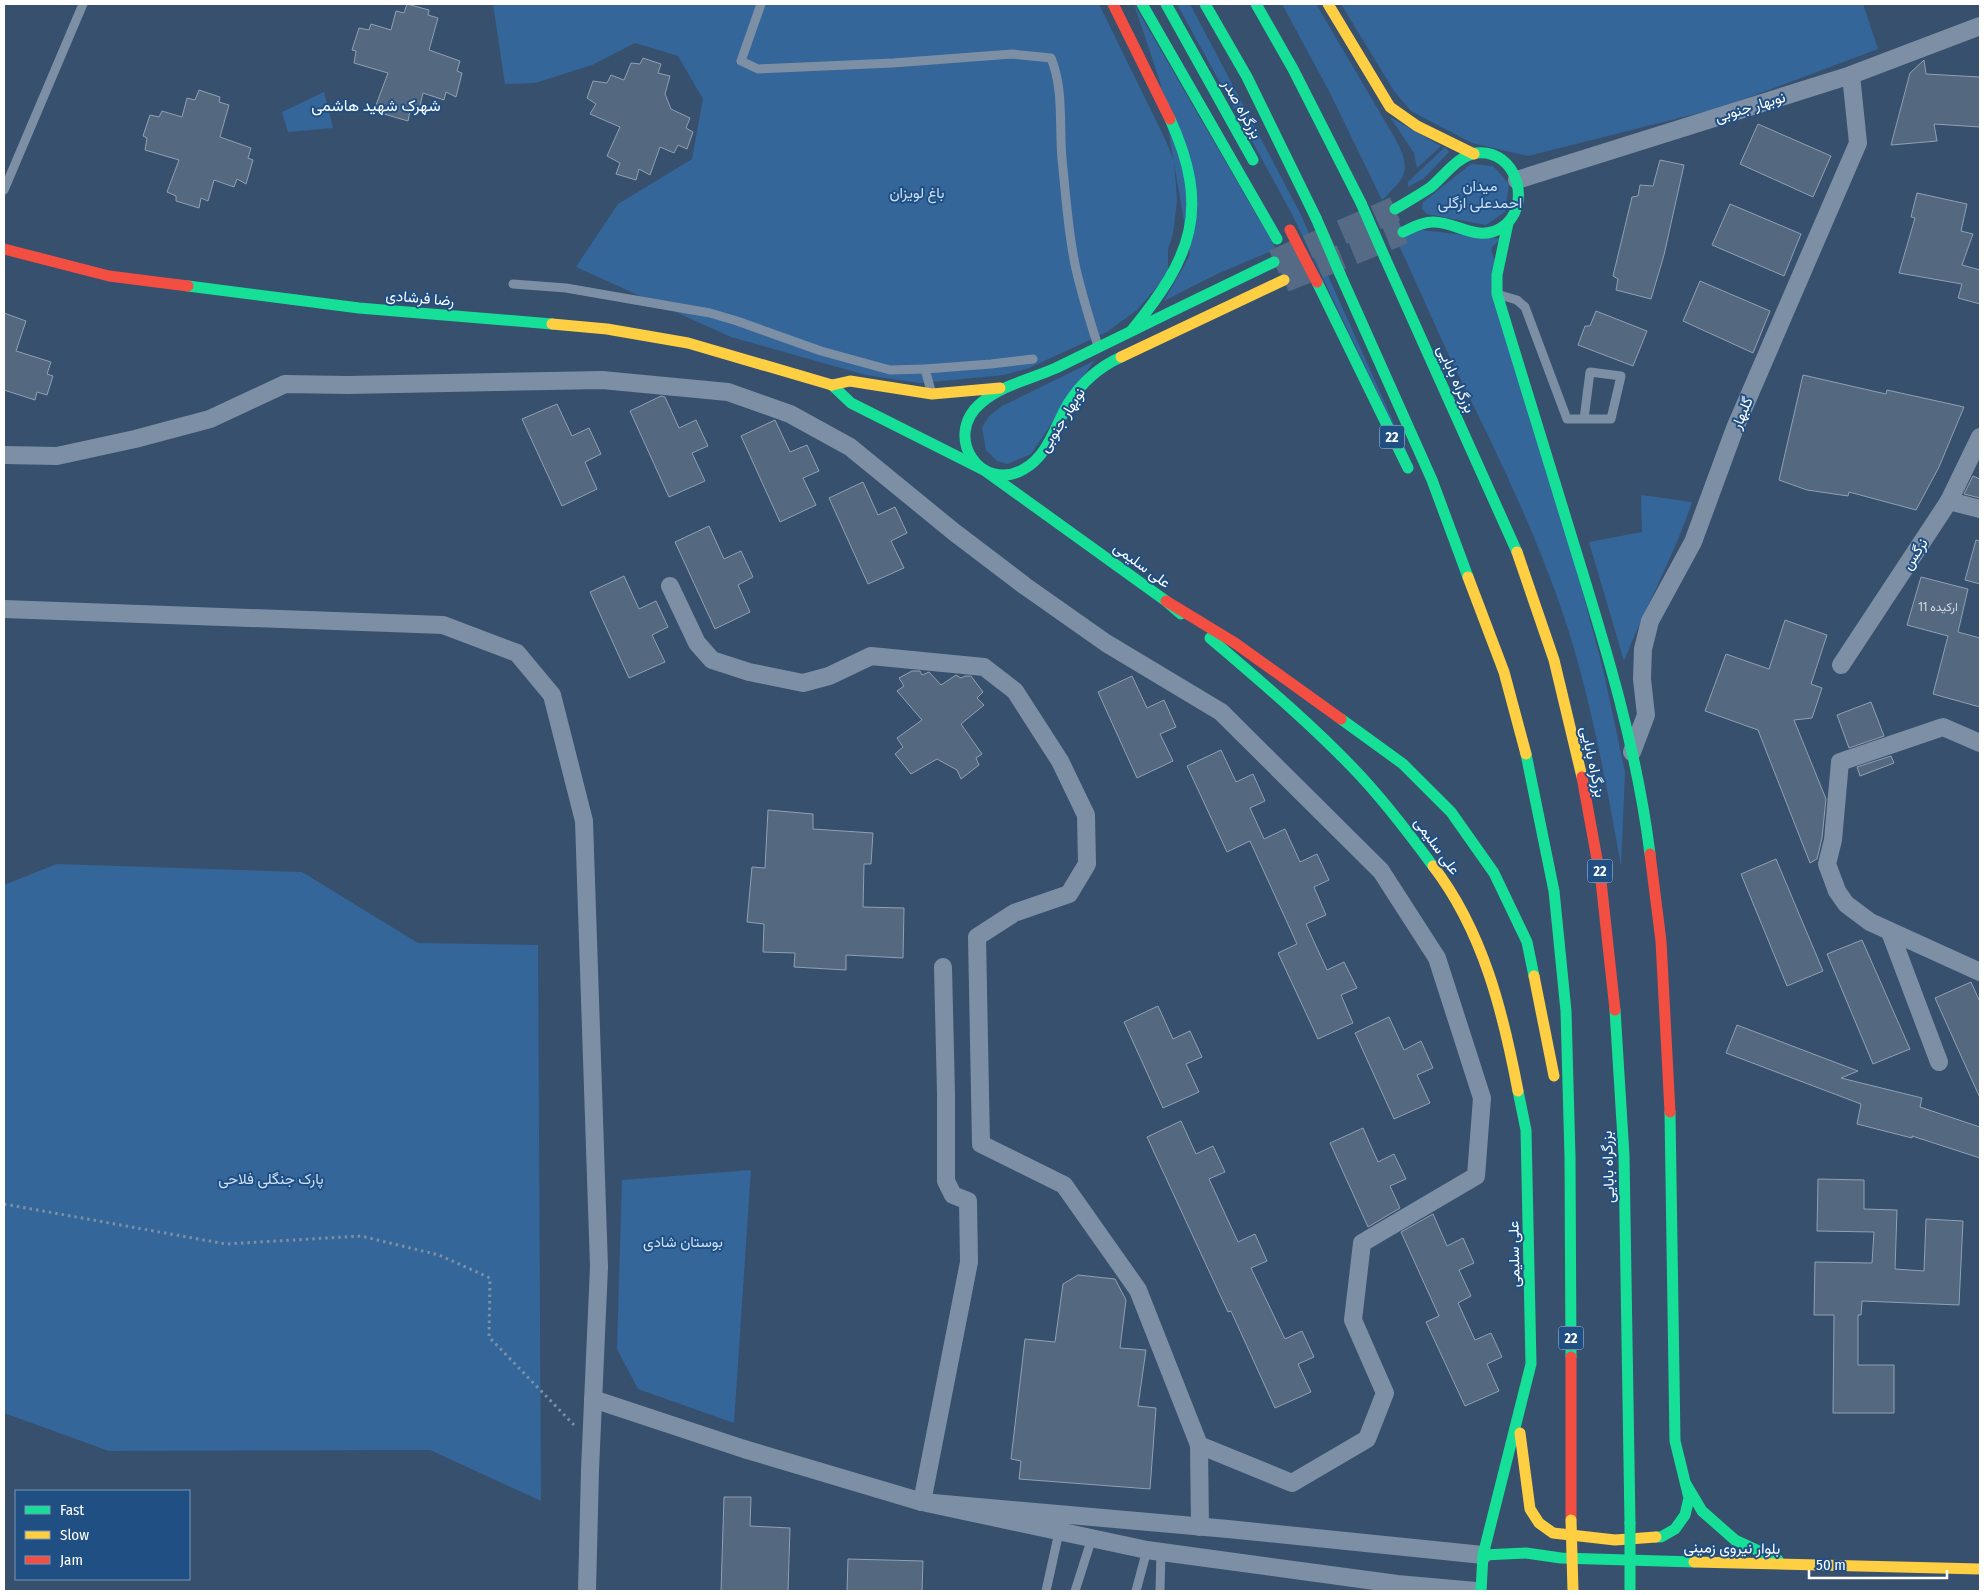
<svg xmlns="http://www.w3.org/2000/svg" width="1984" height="1595" viewBox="0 0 1984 1595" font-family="'Fira Sans Condensed',Vazirmatn,sans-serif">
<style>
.green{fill:#34669a}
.building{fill:#546980;stroke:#91a0b2}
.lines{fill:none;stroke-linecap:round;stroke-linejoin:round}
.secondary-tunnel{stroke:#556a84;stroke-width:25;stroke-dasharray:25 12;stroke-linecap:butt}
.path{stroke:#7d8fa4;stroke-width:3;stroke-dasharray:2.5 4;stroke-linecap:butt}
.lane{stroke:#7d8fa4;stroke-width:9}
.street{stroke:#7d8fa4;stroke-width:18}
.fast{stroke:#16e098;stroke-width:11}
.slow{stroke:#ffcf43;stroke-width:11}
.jam{stroke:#f24e42;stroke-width:11}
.fast-bridge{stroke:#16e098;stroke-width:11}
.slow-bridge{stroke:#ffcf43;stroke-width:11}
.jam-bridge{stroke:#f24e42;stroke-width:11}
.labels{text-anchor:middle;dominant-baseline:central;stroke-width:4;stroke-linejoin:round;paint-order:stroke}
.number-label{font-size:12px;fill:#d4dadf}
.shield{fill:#204f84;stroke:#bccada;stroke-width:1}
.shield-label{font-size:14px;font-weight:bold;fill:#fff}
.street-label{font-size:15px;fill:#fff;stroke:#204f84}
.park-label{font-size:15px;fill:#cce1f7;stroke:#204f84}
.neighbourhood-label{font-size:16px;fill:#fff;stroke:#204f84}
</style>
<rect width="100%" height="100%" fill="#37506e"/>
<g class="green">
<path d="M493,4H1099L1166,141L1174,161L1177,201L1173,234L1168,249V274L1137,310L1107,332L1029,368L1004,375L920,383L866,375L731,337L576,267L618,204L692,159L703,99L678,56L635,43L592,65L535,83L505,84Z"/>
<path d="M1134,4L1276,249L1217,274L1164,301L1190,255L1160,82Z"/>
<path d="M1177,4H1190L1300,213L1419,479L1293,216Z"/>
<path d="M1282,4H1316L1396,140C1412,171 1406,177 1382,200L1330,93Z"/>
<path d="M1341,4H1863L1878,49L1723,107L1528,156L1472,143L1411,111L1394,91Z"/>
<path d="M324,92L333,128L288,132L282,112Z"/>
<path d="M1390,117L1441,146L1417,168L1414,153Z"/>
<path d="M1445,147L1449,152L1424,178L1408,187V182Z"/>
<path d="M1471,164L1493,166L1509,184L1505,212L1486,225L1427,214L1422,209L1423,202Z"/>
<path d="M1421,230L1501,239L1491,248L1603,669L1625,772L1621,866C1608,792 1594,717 1573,645C1544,549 1500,459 1456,370C1435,327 1417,283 1396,239Z"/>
<path d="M1094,361L1031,454L1007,464L997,461L986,450L982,428L989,416L1002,406Z"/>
<path d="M1641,495L1692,502C1674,557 1645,607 1624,661L1589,542L1642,532Z"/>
<path d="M57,864L302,872L418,943L538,945L541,1501L430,1450L109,1451L4,1413V885Z"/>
<path d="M751,1170L734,1423L638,1389L617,1349L622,1180Z"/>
</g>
<g class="building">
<path d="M407,4L429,10L428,15L438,18L429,50L460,61L457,71L462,73L456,97L446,92L444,100L423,93L418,114L410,111L408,121L384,114L385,109L376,105L388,73L354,63L356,51L352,50L359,28L369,30L371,24L391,30L396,11L404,13Z"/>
<path d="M643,58L661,64L658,73L670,76L665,94L671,109L690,118L686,128L693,132L687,149L678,145L674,153L660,147L650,175L639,169L636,180L616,174L620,163L607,156L620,127L590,114L596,104L587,98L593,81L607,83L611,75L624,80L631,63L640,64Z"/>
<path d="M1924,60L1926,74L1980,77V127L1934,124L1937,141L1891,145L1910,73Z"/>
<path d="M199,90L220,97L219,102L229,105L220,137L251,148L248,158L253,160L246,184L237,179L234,187L214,180L208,201L201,198L199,208L176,201V196L167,192L179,160L145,150L147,138L143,136L150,115L159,117L162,111L182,117L187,98L195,100Z"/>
<path d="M1758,124L1831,156L1813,197L1740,164Z"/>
<path d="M1660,160L1684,165L1664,255L1651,299L1616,290L1618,279L1613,276L1632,197L1638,196L1640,185L1653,186Z"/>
<path d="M1917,193L1967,204L1961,231L1973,234L1962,265L1980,270V304L1958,298L1962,284L1899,273L1915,218L1911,217Z"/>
<path d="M1730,204L1801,234L1784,276L1712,245Z"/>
<path d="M1700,281L1770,311L1753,353L1683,321Z"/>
<path d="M1596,311L1647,331L1633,366L1578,345L1585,326H1590Z"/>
<path d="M4,313L26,321L16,351L51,362L47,374L53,376L47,395L37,392L35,400L4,390Z"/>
<path d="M1803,375L1886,394L1887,390L1964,407L1939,467L1916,510L1849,492L1848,496L1807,490L1779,480Z"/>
<path d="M661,396L665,397L679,428L696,420L708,446L692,453L705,481L669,497L630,411Z"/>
<path d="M557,404L572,436L589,428L601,454L585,462L597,489L562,506L522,419Z"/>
<path d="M775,420L790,452L807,445L819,471L803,478L816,505L780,522L741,436Z"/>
<path d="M1973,476L1980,479V498L1964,494Z"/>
<path d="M863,482L878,515L895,507L907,533L891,541L904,568L868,584L829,498Z"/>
<path d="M709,526L724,559L741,551L753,577L738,585L750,612L715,629L675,542Z"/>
<path d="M1976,540L1980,541V584L1965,580Z"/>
<path d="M624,576L639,609L656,601L668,627L652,635L665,662L629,678L590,592Z"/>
<path d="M1921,577L1968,589L1958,632L1980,638V707L1933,694L1948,636L1907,625Z"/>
<path d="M1785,620L1827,635L1811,684L1822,688L1812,718L1794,720L1826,799L1822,838L1817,859L1810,863L1758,730L1705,711L1726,654L1769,669Z"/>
<path d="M912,671H920L922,675L929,672L941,685L956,675L961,678L965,676H971L983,692L977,698L984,705L961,724L982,754L976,758L979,765L961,779L957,770L937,759L911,774L895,754L903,747L897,738L922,720L897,691L904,686L899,678Z"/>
<path d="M1132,676L1147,708L1164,700L1176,727L1160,734L1173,761L1137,778L1098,692Z"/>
<path d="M1871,702L1884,736L1849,748L1837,715Z"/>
<path d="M1221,750L1236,782L1253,774L1265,801L1250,808L1264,839L1285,829L1300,862L1317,854L1329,880L1314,887L1326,915L1306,924L1327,970L1344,962L1357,988L1341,995L1353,1023L1318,1039L1278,953L1297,944L1250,841L1227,852L1187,766Z"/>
<path d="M1891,756L1894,763L1860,776L1857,767Z"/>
<path d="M768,810L813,814V829L873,833L871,864H864L863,907L904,908L903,958L846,955V970L794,967L795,953L763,952L764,924L747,922L752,867L765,868Z"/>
<path d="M1776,859L1823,971L1787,986L1741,874Z"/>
<path d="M1862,940L1910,1049L1873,1064L1827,954Z"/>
<path d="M1971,982L1980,1002V1098L1935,998Z"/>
<path d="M1158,1006L1173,1039L1190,1031L1202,1057L1186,1064L1199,1092L1163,1108L1124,1022Z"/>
<path d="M1389,1017L1404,1050L1421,1041L1433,1068L1417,1075L1430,1103L1394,1119L1355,1033Z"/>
<path d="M1737,1025L1858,1071L1841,1078L1922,1098L1920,1107L1980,1127V1158L1912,1136V1138L1857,1124L1861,1104L1726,1053Z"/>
<path d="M1181,1121L1196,1154L1213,1146L1225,1172L1209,1179L1238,1242L1255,1234L1267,1261L1251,1268L1285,1339L1302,1331L1314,1357L1298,1364L1311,1392L1275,1408L1231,1311L1228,1312L1147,1137Z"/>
<path d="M1363,1128L1378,1162L1394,1154L1406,1179L1390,1186L1400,1208L1368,1227L1330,1143Z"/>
<path d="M1818,1179L1864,1180V1209L1897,1210L1895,1269L1924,1271L1926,1219L1963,1221L1959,1305L1862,1301L1861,1315H1858V1365H1894V1413H1833L1834,1315H1814L1815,1262L1872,1263L1874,1232L1817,1231Z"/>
<path d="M1433,1214L1447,1246L1463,1238L1474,1263L1459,1270L1471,1296L1458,1303L1475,1340L1491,1333L1502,1357L1487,1364L1499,1391L1465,1406L1426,1322L1439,1316L1401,1232Z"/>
<path d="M1078,1275L1115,1279L1126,1300L1120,1348L1146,1350L1138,1406L1156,1408L1150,1489L1019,1479L1021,1461L1011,1459L1025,1339L1055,1342L1063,1284Z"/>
<path d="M724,1497H751L750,1526L790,1528L788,1591H721Z"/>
<path d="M848,1559L923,1561L922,1591H847Z"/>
</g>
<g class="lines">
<g class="secondary-tunnel">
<path d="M1274,262L1395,209"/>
<path d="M1284,280L1403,232"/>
</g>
<path class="path" d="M4,1204L226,1244L361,1236L439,1255L490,1278L489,1337L574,1425"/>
<g class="lane">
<path d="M761,4L741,61L758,69L893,63L1012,54L1051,58C1064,89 1059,126 1062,159C1066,196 1068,234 1076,269C1082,295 1090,321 1098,346"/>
<path d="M4,190L83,4"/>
<path d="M513,284L566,288L710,313L737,321L821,351L890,370L925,369"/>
<path d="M1500,295L1517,300L1525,307L1567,419H1611L1621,376L1590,372L1584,419"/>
<path d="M931,391L925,369L991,364L1033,359"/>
<path d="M1046,1591L1059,1532"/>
<path d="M1075,1591L1092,1538"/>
<path d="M1136,1591L1147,1550"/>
<path d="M1160,1591L1161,1552"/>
</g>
<g class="street">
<path d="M1517,180L1851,75L1980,26"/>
<path d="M4,455L57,456L135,439L210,419L285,384L348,385L602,380L728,392L790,414L850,447L954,532L1025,586L1106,643L1221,712L1381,871L1437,958L1482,1098L1476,1176L1362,1243L1353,1320L1385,1393L1367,1439L1292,1483L1199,1445L1138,1290L1064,1185L981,1144L977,937L1014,913L1069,894L1087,864L1086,815L1060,761L1015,691L984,667L871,656L829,676L803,683L749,672L712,660L697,643L670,586"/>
<path d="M1949,501L1980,509"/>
<path d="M4,609L443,625L517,653L552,695L584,821L599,1267L590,1470L587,1591"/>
<path d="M1841,665L1949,501L1980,437"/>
<path d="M1980,743L1943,727L1840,762L1833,840L1827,864L1837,891L1846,904L1870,922L1980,972"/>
<path d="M1632,752L1646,715L1642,679L1643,649L1650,621L1693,542L1735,428L1858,143L1851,75"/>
<path d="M1890,932L1939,1062"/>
<path d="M593,1399L744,1449L922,1502L969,1262L968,1201L953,1195L946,1181V1094L943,967"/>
<path d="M1199,1445L1200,1527"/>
<path d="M1476,1591L1397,1584L1147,1550L922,1502L1228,1529L1483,1555"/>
</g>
<g class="fast">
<path d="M1142,4L1277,239"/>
<path d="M1166,4L1253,160"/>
<path d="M1205,4L1247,77L1316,218"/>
<path d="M1256,4L1293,69L1361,203"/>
<path d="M1395,209C1407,202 1419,195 1431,187C1444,176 1458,156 1476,153C1517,148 1534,207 1501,228C1477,243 1456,221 1432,222C1421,222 1412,228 1403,232"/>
<path d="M1508,223L1497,275V294C1523,379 1549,463 1575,548C1606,648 1637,749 1650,854"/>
<path d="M1385,258L1517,552"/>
<path d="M1340,274L1432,480L1468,577"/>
<path d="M1317,282L1408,468"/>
<path d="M188,286L359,308L552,324"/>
<path d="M1132,330C1192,257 1211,209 1170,119"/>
<path d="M1121,357C1099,367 1081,383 1068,404C1055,426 1048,456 1024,469C981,494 942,436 981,403C1002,385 1031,379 1056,368C1129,332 1201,297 1274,262"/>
<path d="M832,385L851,403L984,470L1166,601L1181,614"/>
<path d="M1210,638C1259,680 1309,722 1354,769C1383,799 1408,832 1433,866"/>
<path d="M1341,719L1403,764L1451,812L1494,873L1527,942L1534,976"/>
<path d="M1526,754L1554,891L1566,1011L1570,1157L1571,1357"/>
<path d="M1615,1010L1624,1155L1630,1523"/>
<path d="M1518,1091L1526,1130L1531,1364L1483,1555L1526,1553L1561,1558L1694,1562"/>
<path d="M1686,1484L1702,1511L1735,1540L1778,1560"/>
<path d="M1656,1537H1661L1675,1529L1685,1515L1689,1498L1675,1441L1670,1112"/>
<path d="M1481,1591L1483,1555"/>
</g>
<g class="slow">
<path d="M1328,4L1390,107L1417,126L1474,154"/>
<path d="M552,324L607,329L688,343L832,385"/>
<path d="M1121,357L1284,280"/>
<path d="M832,385L850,381L932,394L1000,388"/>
<path d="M1517,552L1554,660L1582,777"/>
<path d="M1468,577L1504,672L1526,754"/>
<path d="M1433,866C1483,931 1503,1012 1518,1091"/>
<path d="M1534,976L1554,1076"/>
<path d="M1520,1433L1530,1509L1539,1523L1553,1533L1615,1540L1656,1537"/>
<path d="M1694,1562L1980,1569"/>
</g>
<g class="jam">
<path d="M1113,4L1170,119"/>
<path d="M4,249L109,276L188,286"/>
<path d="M1166,601L1235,643L1341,719"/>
<path d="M1582,777L1601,881L1615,1010"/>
<path d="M1650,854L1661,941L1670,1112"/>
<path d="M1571,1357V1520"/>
</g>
<g class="fast-bridge">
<path d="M1361,203L1385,258"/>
<path d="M1316,218L1340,274"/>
<path d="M1630,1523V1591"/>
</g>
<path class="slow-bridge" d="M1571,1520L1573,1591"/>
<path class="jam-bridge" d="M1290,230L1317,282"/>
</g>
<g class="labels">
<g class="number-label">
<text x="1938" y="607">11 ارکیده</text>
</g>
<g class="shield">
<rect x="1379.5" y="425.5" width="25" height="23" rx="4"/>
<rect x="1587.5" y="859.5" width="25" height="23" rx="4"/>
<rect x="1558.5" y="1326.5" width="25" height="23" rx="4"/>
</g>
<g class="shield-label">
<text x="1392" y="437">22</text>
<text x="1600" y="871">22</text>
<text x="1571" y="1338">22</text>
</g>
<g class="street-label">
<text transform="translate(1750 107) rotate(-17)">نوبهار جنوبی</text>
<text transform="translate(1242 109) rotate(61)">بزرگراه صدر</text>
<text transform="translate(420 298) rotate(5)">رضا فرشادی</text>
<text transform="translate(1456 379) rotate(66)">بزرگراه بابایی</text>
<text transform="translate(1742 413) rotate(-67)">گلبهار</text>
<text transform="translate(1062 420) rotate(-58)">نوبهار جنوبی</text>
<text transform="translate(1915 554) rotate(-57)">نرگس</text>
<text transform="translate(1142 565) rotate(36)">علی سلیمی</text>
<text transform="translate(1593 762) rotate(78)">بزرگراه بابایی</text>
<text transform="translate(1437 846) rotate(54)">علی سلیمی</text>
<text transform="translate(1608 1167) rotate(-92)">بزرگراه بابایی</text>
<text transform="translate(1514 1254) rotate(-91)">علی سلیمی</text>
<text transform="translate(1732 1548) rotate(1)">بلوار نیروی زمینی</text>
</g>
<g class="park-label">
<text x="1480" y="186">میدان<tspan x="1480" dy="17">احمدعلی ازگلی</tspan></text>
<text x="917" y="193">باغ لویزان</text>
<text x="271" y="1179">پارک جنگلی فلاحی</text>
<text x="683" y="1242">بوستان شادی</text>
</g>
<g class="neighbourhood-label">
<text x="376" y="105">شهرک شهید هاشمی</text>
</g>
</g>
<rect width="1984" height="1595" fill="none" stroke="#ffffff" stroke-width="10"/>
<rect x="15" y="1490" width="175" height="90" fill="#204f84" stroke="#7995b5"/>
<rect x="25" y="1506" width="25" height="8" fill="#16e098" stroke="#7995b5"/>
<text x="60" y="1515" font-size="15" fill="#ffffff">Fast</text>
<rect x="25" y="1531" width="25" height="8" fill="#ffcf43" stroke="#7995b5"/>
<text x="60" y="1540" font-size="15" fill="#ffffff">Slow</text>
<rect x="25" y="1556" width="25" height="8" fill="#f24e42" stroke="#7995b5"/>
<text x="60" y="1565" font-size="15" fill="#ffffff">Jam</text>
<path d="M1809 1570v8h138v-8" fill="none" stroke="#ffffff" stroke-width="2.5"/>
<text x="1816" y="1570" font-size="15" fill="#ffffff" stroke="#204f84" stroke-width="4" paint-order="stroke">50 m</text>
</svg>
